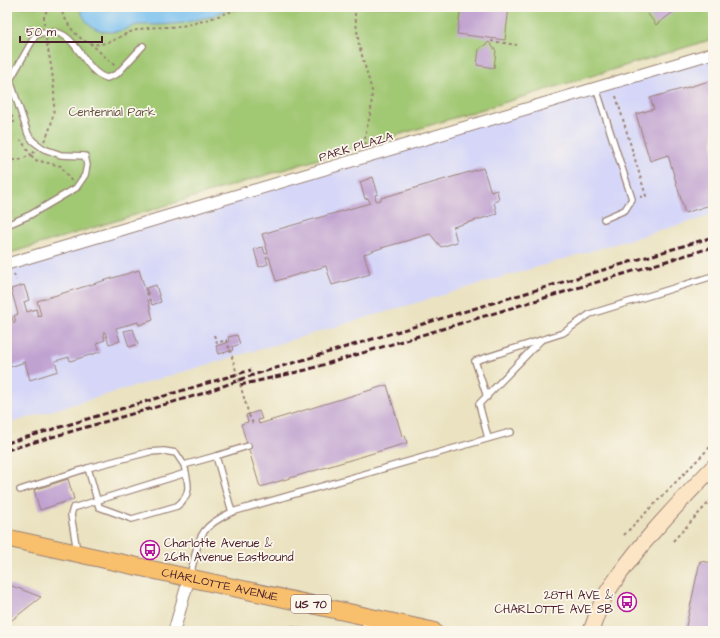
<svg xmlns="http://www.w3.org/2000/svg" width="720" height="638" viewBox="0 0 720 638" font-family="'Architects Daughter',sans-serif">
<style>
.built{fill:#d6d7f8}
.green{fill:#a1c873;stroke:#76744f}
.water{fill:#77bfef;stroke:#606f8d}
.building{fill:#c0a2d0}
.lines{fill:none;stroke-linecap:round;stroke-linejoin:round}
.service-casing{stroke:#9a8076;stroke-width:8}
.minor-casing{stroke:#9a8076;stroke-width:13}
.secondary-casing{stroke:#9a8076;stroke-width:17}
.primary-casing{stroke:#9a8076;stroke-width:19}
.path{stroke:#9a8076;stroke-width:2;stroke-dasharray:3 3;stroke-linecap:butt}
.service{stroke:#fff;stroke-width:5.5}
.minor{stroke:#fff;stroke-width:11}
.secondary{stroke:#fce5c4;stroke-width:15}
.primary{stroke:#f8bf6c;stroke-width:17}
.rail{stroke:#4a1f2b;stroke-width:3;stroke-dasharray:6 3;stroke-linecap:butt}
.path-bridge{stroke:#9a8076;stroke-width:2;stroke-dasharray:3 3;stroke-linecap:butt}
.labels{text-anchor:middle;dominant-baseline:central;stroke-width:3.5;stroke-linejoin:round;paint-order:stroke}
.shield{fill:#fbf7ec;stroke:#7f6065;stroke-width:1}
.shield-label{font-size:11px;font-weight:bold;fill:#4a1f2b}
.park-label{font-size:12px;fill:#645241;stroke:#fbf7ec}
.street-label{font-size:12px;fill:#4a1f2b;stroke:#fbf7ec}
.poi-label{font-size:12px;fill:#4a1f2b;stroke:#fbf7ec;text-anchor:start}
</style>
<rect width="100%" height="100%" fill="#fbf7ec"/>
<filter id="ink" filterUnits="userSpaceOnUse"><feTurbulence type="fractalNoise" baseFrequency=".025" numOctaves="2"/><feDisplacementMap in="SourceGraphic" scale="8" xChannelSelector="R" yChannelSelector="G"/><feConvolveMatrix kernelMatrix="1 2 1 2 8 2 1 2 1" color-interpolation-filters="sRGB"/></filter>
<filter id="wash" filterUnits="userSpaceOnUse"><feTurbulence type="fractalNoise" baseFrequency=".012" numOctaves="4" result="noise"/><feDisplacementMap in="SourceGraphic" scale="16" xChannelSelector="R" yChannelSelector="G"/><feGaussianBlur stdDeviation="0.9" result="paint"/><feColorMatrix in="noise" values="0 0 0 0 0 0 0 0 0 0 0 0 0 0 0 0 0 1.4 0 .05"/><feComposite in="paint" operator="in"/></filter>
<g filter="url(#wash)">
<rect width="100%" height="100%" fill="#eae2c0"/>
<path class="built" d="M713,53V215L7,424V264Z"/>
<path class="green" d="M7,7H713V39L7,254Z"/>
<path class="water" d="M80,7H233C224,10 214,17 204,18C197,19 190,22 183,23C169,25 154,25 140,25C132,25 127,30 119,31C100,35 84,26 80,7Z"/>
<g id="blocks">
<g class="building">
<path d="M461,7H509L505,40L457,34Z"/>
<path d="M643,7H680L656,25Z"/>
<path d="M489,42L496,51L494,68L477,65L479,49Z"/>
<path d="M713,80V204L685,213L668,155L650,161L636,114L654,109L650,98Z"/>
<path d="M483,168L491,192L497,190L499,200L494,202L497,214L453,227L457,242L441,247L430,234L378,249L364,254L370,274L332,285L326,266L276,281L269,257H266L268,264L259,267L254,249L263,247L265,254L268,253L262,234L370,203L368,198L365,199L360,182L373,177L378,194L375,195L376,201L381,200V198Z"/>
<path d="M139,270L147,295H149L146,288L156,285L161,302L152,305L150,299H148L153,320L139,325L138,322L116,328L120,341L109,344L105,332H103L105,340L97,343L100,352L70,361L69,357L55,361L58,371L30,380L25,362L7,368V316L11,315L14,323L16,322L14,316L18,314L11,289L24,285L29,300L24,302L27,312L36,309L38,316L41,315L37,301Z"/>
<path d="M133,329L138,344L129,347L124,331Z"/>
<path d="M237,335L240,344L232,347L233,350L219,354L216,346L229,342L228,337Z"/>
<path d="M387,385L402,436L405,435L407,443L260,487L241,424L248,422L246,415L259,411L262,419L258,420L259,424Z"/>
<path d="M68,479L74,499L40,510L34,490Z"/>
<path d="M700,561L713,563V631H685Z"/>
<path d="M7,584L41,597L7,624Z"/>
<path d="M290,626L311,630V631H289Z"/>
</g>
</g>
</g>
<g filter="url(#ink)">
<use href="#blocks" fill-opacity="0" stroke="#9a8076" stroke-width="1"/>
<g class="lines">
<defs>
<g id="service">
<path d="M7,71L28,134L33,141L44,149L61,155L85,156L87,165L85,175L76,188L30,215L7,225"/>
<path d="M10,80L35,36C39,33 42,32 47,32C78,28 82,72 107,78L117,74L143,46"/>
<path d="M596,88L632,199L625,210L604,219"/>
<path d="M487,397L475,361L563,333L590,314L713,276"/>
<path d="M488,438L479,404L541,340"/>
<path d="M216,456L248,446"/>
<path d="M184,465C188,482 193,494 177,506L132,519L99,507L88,468L149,452L164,451L176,453L184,465L216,456L232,512"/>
<path d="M20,490L88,468"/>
<path d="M77,551L71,515L73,508L186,473"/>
<path d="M190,575C200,540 195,529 232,512L511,432"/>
</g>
<g id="minor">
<path d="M7,264L713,53"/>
<path d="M174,631L189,578"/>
<path d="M367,631L369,617"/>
</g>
<path id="secondary" d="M591,631C596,618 600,603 608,591C637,546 676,506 713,467"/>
<g id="primary">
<path id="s1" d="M7,538L433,631"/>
</g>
</defs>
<use href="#service" class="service-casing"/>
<use href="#minor" class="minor-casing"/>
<use href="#secondary" class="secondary-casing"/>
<use href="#primary" class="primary-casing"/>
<g class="path">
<path d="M60,7C65,21 77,42 94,44C109,46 123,33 137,30C149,26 166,28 180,26C202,23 223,14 244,7"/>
<path d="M354,7L359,45L372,91L371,111L365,136L366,146"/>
<path d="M44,25V16L49,7"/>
<path d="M491,41L517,45"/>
<path d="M90,43L115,66"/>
<path d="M616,96L646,196L640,197"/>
<path d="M7,104L14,122L7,123"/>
<path d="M44,141C62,111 52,71 46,39"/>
<path d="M35,151L31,155L35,160L61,166L72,182"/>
<path d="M7,160H19L31,155L21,140"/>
<path d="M14,274L16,280"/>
<path d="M214,335L217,343L226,340L230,350"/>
<path d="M249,415L253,424"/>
<path d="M624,535L713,444"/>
<path d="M673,541L713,498"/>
</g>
<use href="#service" class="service"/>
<use href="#minor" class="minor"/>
<use href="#secondary" class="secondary"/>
<use href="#primary" class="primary"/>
<g class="rail">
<path d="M240,385L306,370L713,247"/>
<path d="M7,443L251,370"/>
<path d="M7,450L201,394L256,374L713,237"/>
</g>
<path class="path-bridge" d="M230,350L249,415"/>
</g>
</g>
<defs>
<symbol id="bus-ring" viewBox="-11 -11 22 22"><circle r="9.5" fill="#fbf7ec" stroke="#b5179e" stroke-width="1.5"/><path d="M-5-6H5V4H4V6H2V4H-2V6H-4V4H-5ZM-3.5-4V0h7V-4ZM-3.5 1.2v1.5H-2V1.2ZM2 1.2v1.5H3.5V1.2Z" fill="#b5179e"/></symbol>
</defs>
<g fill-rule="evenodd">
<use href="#bus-ring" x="139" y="539" width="22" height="22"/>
<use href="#bus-ring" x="616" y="591" width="22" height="22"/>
</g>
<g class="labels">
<rect class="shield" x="291" y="595" width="40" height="18" rx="3"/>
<g class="shield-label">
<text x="311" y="604">US 70</text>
</g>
<g class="park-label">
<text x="112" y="112">Centennial Park</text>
</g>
<g class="street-label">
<text transform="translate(356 147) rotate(-17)">PARK PLAZA</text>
<text stroke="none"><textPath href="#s1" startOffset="218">CHARLOTTE AVENUE</textPath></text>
</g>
<g class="poi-label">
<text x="164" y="543">Charlotte Avenue &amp;<tspan x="164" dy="14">26th Avenue Eastbound</tspan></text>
<text x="613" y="595" text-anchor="end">28TH AVE &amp;<tspan x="613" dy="14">CHARLOTTE AVE SB</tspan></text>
</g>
</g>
<rect width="720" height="638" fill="none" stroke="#fbf7ec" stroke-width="24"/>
<path d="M20 36v6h82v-6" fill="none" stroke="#4a1f2b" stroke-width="2"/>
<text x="26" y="36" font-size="12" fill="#4a1f2b" stroke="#fbf7ec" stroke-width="3" paint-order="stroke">50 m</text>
</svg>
